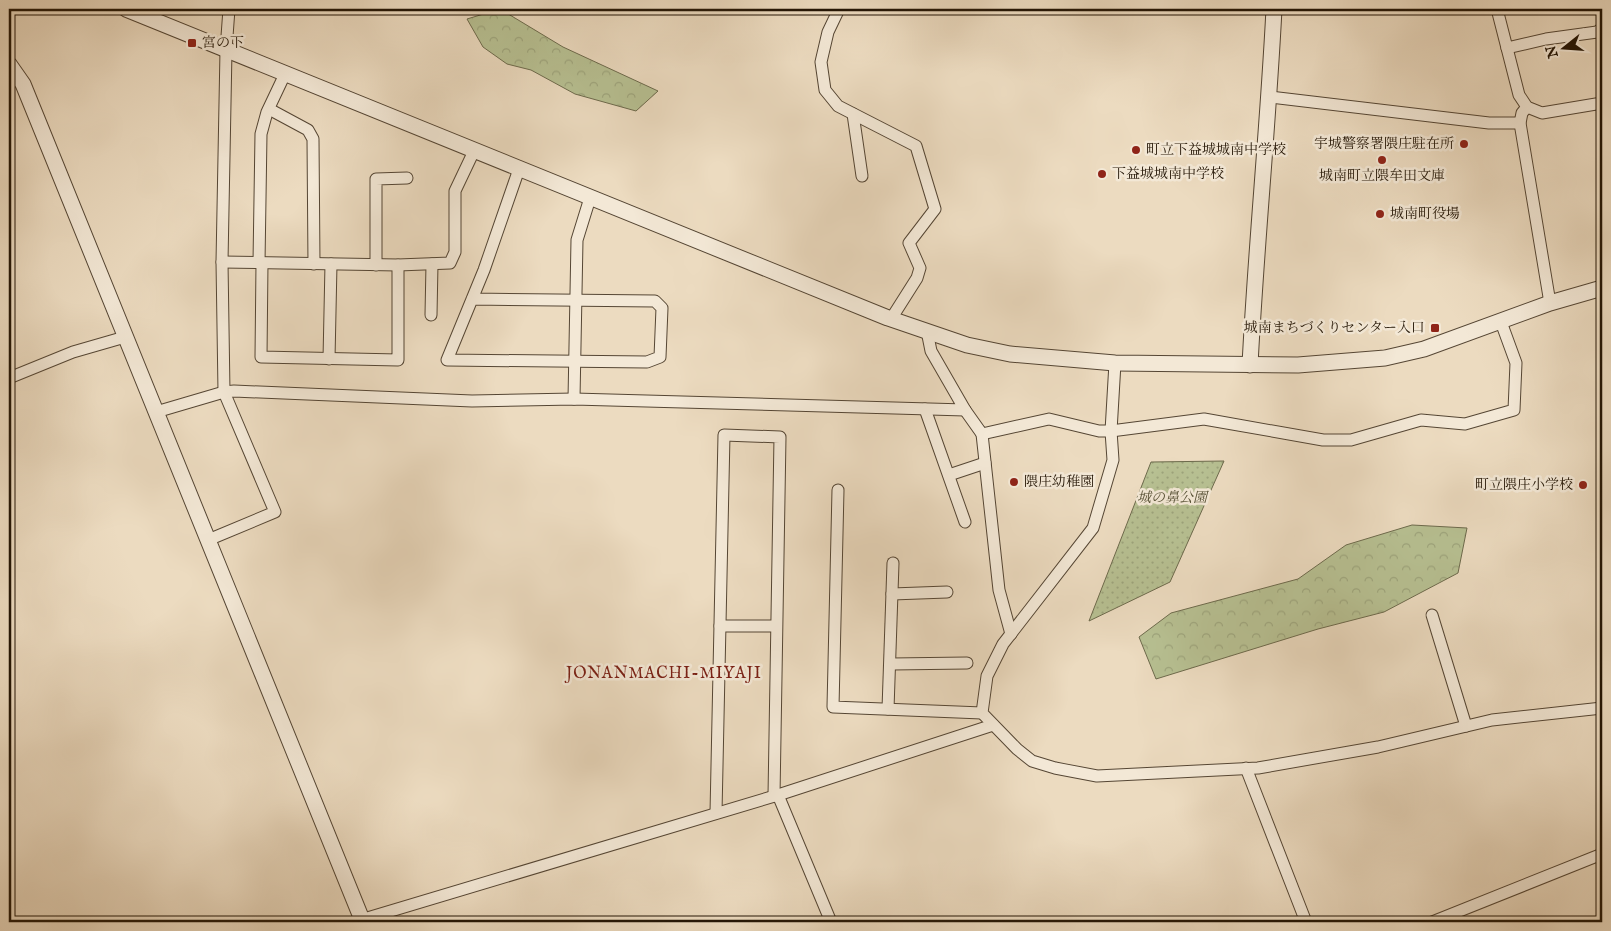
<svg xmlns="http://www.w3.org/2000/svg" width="1611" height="931" viewBox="0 0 1611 931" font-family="'IM FELL English','Noto Serif JP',serif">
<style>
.forest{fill:url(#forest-crowns);stroke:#6d6a4c}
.park{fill:url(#park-dots);stroke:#6d6a4c}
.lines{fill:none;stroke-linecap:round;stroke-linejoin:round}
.minor-casing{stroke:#554634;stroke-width:13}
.tertiary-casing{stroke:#554634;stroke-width:17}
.minor{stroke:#f3e8d6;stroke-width:11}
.tertiary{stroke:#f3e8d6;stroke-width:15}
.poi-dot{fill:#8f2418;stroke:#f3e8d6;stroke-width:2}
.labels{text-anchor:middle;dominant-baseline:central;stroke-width:5;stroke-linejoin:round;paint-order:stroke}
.poi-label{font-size:14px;fill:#231505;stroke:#f3e8d6;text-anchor:start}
.park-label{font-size:14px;font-style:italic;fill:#575136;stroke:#f3e8d6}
.quarter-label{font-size:16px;letter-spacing:1px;fill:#7a1f14;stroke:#f3e8d6}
</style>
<defs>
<pattern id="forest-crowns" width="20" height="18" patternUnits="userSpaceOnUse" patternTransform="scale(1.25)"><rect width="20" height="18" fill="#b7c092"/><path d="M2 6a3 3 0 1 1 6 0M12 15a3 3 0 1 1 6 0" fill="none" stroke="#9da47c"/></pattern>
<pattern id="park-dots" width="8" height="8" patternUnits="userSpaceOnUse" patternTransform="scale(1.25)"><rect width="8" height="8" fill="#b7c092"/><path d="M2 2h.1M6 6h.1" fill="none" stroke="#9da47c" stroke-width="1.8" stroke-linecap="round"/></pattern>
</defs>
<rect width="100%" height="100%" fill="#ecdbc0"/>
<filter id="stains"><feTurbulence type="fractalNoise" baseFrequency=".004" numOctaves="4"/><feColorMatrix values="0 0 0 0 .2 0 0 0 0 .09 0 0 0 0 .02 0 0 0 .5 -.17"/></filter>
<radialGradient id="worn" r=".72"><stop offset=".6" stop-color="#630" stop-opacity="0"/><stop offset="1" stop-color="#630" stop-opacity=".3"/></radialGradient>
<g class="forest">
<path d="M500,9L563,47L658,91L636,111L575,94L531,70L507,64L483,47L467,19Z"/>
<path d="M1412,525L1467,528L1458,573L1384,612L1318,629L1156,679L1139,637L1171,613L1298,579L1346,545Z"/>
</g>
<path class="park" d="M1224,461L1170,582L1089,621L1151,462Z"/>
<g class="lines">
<defs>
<g id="minor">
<path d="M839,9L828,32L821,62L825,90L838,106L916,146L935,209L909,243L920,268L917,278L891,319"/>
<path d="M1497,9L1519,95L1527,107L1542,113L1602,103"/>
<path d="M1507,48L1546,39L1597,32L1602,28"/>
<path d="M1270,97L1489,123H1520"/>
<path d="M1527,107L1522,113L1520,123L1550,303"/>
<path d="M269,109L308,130L313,139L314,264"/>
<path d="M853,114L862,176"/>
<path d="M222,262L398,265L450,263L455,252V191L474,151"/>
<path d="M259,263L261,134L267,112L285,74"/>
<path d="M262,263L261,357L398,360V265"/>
<path d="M376,265V179L407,178"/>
<path d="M472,299L655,301L662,308L660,357L647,362L447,360L484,270L519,169"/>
<path d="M431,315L432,264"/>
<path d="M329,359L331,264"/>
<path d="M1115,363L1111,431L1113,460L1093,528L1003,644L987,676L982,713L1017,749L1032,761L1055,768L1097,776L1258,768L1378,747L1492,720L1602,708"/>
<path d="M9,378L73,352L125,337"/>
<path d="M574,399L577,240L590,198"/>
<path d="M925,409L965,522"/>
<path d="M965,410L982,434L1049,419L1099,431H1111L1204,419L1323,440H1351L1421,420L1465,424L1514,410L1516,363L1501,322"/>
<path d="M156,412L224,392L234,391L472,401L574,399L965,410L931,351L927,331"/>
<path d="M982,434L999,590L1011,634"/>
<path d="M949,475L985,463"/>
<path d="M838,490L833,707L982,713"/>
<path d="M208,540L275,512L224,392L222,262L226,50L229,9"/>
<path d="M892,594L947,592"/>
<path d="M1432,615L1466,726"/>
<path d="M720,626H775"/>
<path d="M892,664L967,663"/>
<path d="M888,709L893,563"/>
<path d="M1246,768L1306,922"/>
<path d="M778,795L831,922"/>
<path d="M716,813L724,435L780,437L774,796"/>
<path d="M354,922L778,795L993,725"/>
<path d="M1432,922L1602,854"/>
</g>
<g id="tertiary">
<path d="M126,9L888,318L967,345L1010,354L1115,363L1298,365L1385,358L1424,349L1550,303L1602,288"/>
<path d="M9,64L23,84L363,922"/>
<path d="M1250,365C1256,246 1268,128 1274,9"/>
</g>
</defs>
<use href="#minor" class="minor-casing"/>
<use href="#tertiary" class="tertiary-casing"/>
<use href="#minor" class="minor"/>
<use href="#tertiary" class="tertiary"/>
</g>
<g class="poi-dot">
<rect x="187" y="38" width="10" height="10" rx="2.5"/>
<circle cx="1464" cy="144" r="5"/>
<circle cx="1136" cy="150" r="5"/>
<circle cx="1382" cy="160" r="5"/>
<circle cx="1102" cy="174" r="5"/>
<circle cx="1380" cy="214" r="5"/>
<rect x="1430" y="323" width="10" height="10" rx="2.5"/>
<circle cx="1014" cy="482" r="5"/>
<circle cx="1583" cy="485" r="5"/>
</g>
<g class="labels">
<g class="poi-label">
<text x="202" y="43">宮の下</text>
<text x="1454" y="144" text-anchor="end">宇城警察署隈庄駐在所</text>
<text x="1146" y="150">町立下益城城南中学校</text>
<text x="1112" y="174">下益城城南中学校</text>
<text x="1382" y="176" text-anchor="middle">城南町立隈牟田文庫</text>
<text x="1390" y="214">城南町役場</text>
<text x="1425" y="328" text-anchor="end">城南まちづくりセンター入口</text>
<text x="1024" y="482">隈庄幼稚園</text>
<text x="1573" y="485" text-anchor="end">町立隈庄小学校</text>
</g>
<g class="park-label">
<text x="1172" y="498">城の鼻公園</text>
</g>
<g class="quarter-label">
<text x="664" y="674">JONANMACHI-MIYAJI</text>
</g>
</g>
<rect width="1611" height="931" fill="none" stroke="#ecdbc0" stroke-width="30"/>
<rect x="10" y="10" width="1591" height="911" fill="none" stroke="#231505" stroke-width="2.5"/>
<rect x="15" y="15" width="1581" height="901" fill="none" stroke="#231505"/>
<g transform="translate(1564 48) rotate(253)" stroke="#f3e8d6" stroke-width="4" paint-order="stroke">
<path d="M0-4L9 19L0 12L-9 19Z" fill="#231505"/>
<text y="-8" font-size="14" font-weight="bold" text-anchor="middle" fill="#231505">N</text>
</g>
<rect width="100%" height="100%" filter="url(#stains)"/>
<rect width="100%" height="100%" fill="url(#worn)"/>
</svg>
